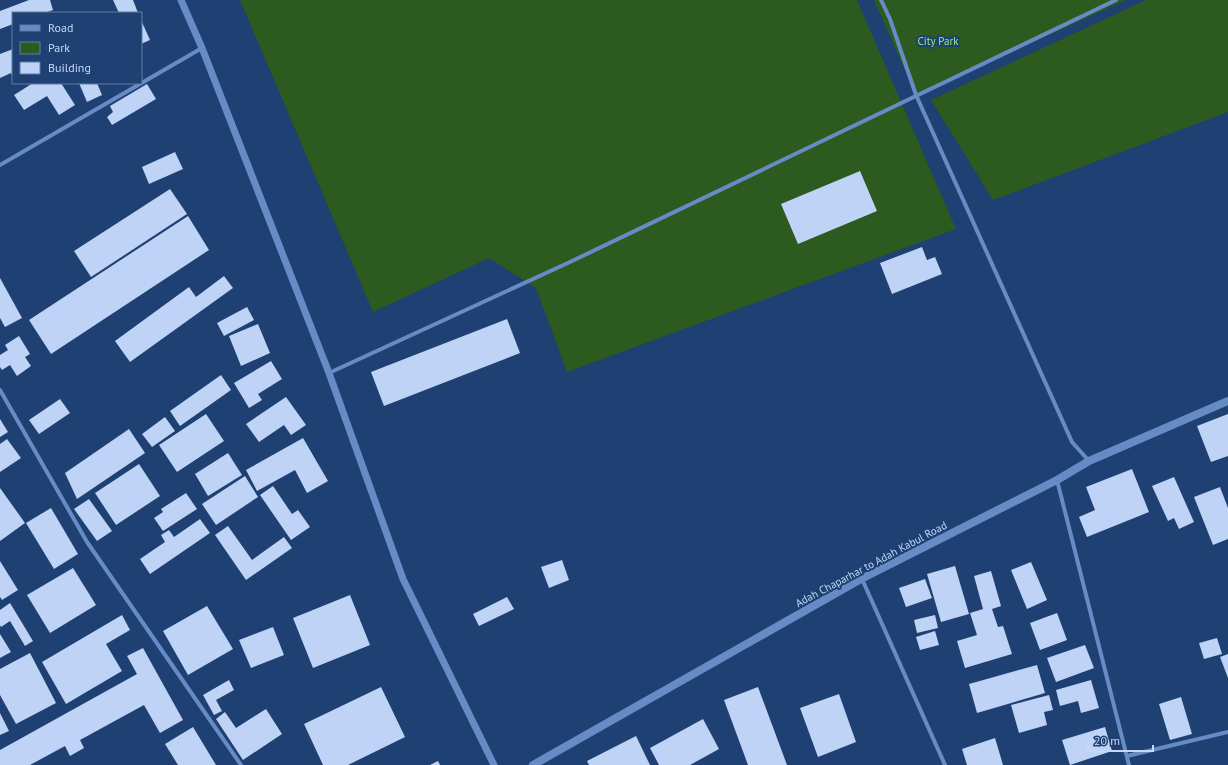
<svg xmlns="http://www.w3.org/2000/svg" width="1228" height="765" viewBox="0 0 1228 765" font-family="'PT Sans',sans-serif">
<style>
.green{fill:#2c5a1f}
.building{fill:#bed3f5}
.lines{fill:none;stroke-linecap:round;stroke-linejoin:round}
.minor{stroke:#678bc5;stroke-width:4}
.tertiary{stroke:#678bc5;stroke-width:7}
.secondary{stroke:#678bc5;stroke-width:8}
.labels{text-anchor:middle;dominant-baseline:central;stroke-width:4;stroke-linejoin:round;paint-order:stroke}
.park-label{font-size:11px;fill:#96ea80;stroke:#1f4073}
.street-label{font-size:11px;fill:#c4d8f7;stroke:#1f4073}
</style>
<rect width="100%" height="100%" fill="#1f4073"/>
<g class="green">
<path d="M240,0H857L956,229L567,372L536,288L489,258L373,312Z"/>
<path d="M874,0H1126L916,95Z"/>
<path d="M1146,0H1228V112L993,200L931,100Z"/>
</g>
<g class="building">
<path d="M29,0H50L53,10L44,13H13V24L0,29V11Z"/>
<path d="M113,0H133L138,13H119Z"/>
<path d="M141,20L150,40L141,44Z"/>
<path d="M13,49V78L11,73L0,78V54Z"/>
<path d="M33,83H61L75,105L59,115L47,96L24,110L14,95Z"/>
<path d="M79,83H97L102,95L87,102Z"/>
<path d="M147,84L156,99L112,125L107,117L113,112L110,106Z"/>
<path d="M175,152L183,169L149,184L142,167Z"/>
<path d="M860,171L877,211L798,244L781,204Z"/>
<path d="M170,189L187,214L91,277L74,251Z"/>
<path d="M188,216L209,250L51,354L29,320Z"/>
<path d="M922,247L927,260L935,257L942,274L892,294L880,263Z"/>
<path d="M224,276L233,288L130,362L115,341L189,287L196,297Z"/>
<path d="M0,278L22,318L5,327L0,318Z"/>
<path d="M247,307L254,320L224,336L217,323Z"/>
<path d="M507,319L520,353L384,406L371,372Z"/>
<path d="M258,324L270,353L241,366L229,336Z"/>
<path d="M19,336L30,354L25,357L31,366L17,376L10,365L2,370L0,367V355L8,350L5,345Z"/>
<path d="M271,361L282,379L258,394L262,400L249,408L234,383Z"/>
<path d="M221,375L231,390L180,426L170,411Z"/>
<path d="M286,397L306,425L291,435L284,425L259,442L246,424Z"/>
<path d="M60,399L70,413L39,434L29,420Z"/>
<path d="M206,414L224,441L177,472L159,445Z"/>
<path d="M1228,414V456L1211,462L1197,426Z"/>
<path d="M165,417L175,431L152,447L142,434Z"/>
<path d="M0,419L8,432L0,437Z"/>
<path d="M129,429L145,453L77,499L65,473Z"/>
<path d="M303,438L328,481L307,493L295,470L257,491L246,470Z"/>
<path d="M7,439L21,458L0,472V444Z"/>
<path d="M228,453L242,475L208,496L195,474Z"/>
<path d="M139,464L160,496L116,525L95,493Z"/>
<path d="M1132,469L1149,512L1087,537L1079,517L1095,510L1086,487Z"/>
<path d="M245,476L258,497L216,525L202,504Z"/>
<path d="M1174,477L1194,522L1179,529L1174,518L1168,521L1152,486Z"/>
<path d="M273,486L292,514L298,510L310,527L291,540L260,495Z"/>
<path d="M1220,487L1228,508V539L1213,545L1194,497Z"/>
<path d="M0,488L25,523L0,541Z"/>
<path d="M186,493L197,509L163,531L154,518L163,512L161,509Z"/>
<path d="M89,499L112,531L97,541L74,509Z"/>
<path d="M51,508L78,554L54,569L26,523Z"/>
<path d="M200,519L210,533L150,574L140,559L165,542L161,535L169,530L174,537Z"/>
<path d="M228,526L252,560L284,537L292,548L246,580L215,535Z"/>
<path d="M562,560L569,580L549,588L541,567Z"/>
<path d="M0,561L18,590L2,600L0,597Z"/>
<path d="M1031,562L1047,600L1027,609L1011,570Z"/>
<path d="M955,566L969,614L941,622L927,574Z"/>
<path d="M73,568L96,605L50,633L27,595Z"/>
<path d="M991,571L1001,606L992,609L998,627L1003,626L1012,654L965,668L957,641L977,635L970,613L983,609L974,576Z"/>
<path d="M925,579L932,598L906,607L899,588Z"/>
<path d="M350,595L370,645L313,668L293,618Z"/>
<path d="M507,597L514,609L479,626L473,614Z"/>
<path d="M10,603L33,641L25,646L10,621L1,627L0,625V610Z"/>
<path d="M207,606L233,649L188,675L163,631Z"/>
<path d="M1057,613L1067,640L1040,650L1030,623Z"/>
<path d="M122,615L130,630L106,644L122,671L66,704L42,662Z"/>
<path d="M935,615L938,628L917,633L914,620Z"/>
<path d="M273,627L284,655L251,668L239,640Z"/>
<path d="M935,631L939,645L920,650L916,637Z"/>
<path d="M0,634L11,652L0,658Z"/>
<path d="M1217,638L1222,654L1204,659L1199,643Z"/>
<path d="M1085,645L1094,668L1056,682L1047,658Z"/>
<path d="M143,648L183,720L160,733L144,705L80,740L84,748L70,756L65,746L30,765H0V750L137,674L127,656Z"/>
<path d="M30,653L56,703L16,724L0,695V669Z"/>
<path d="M1228,654V678L1220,657Z"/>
<path d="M1037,665L1045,693L977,713L969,684Z"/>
<path d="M229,680L234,690L216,700L222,711L214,715L203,695Z"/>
<path d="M1091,680L1099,708L1081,713L1078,701L1060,706L1056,690Z"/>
<path d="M381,687L405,737L348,765H323L304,724Z"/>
<path d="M758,687L787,765H748L724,700Z"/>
<path d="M839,694L856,742L818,757L800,708Z"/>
<path d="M1049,695L1053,710L1044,712L1047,725L1019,733L1011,705Z"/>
<path d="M1181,697L1192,734L1170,740L1159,704Z"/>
<path d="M266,709L282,734L243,760L216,719L225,712L236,728Z"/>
<path d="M0,713L9,731L0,735Z"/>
<path d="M703,719L719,749L690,765H659L650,748Z"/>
<path d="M193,727L216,765H178L165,744Z"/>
<path d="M1105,727L1112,751L1070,765L1062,740Z"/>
<path d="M636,736L650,765H589L587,761Z"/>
<path d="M995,738L1003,765H967L962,749Z"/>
<path d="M438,761L440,765H430Z"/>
</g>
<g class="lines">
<g class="minor">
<path d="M881,0L890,19L916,95L1072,442L1089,461"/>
<path d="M0,165L202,48"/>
<path d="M329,373L570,262L1116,0"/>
<path d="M0,390L87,542L241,765"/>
<path d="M1057,480L1129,765"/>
<path d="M862,579L945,765"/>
<path d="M1127,756L1228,732"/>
</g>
<path class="tertiary" d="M181,0L202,48L329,373L403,579L494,765"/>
<path class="secondary" d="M533,765L861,579L1057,480L1089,461L1228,401"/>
</g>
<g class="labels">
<g class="park-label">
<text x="938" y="41">City Park</text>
</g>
<g class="street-label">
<text transform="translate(871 564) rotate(-28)">Adah Chaparhar to Adah Kabul Road</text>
</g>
</g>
<rect x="12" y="12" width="130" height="72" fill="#1f4073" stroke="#617da8"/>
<rect x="20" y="25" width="20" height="6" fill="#678bc5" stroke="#617da8"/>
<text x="48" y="32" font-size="12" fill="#c4d8f7">Road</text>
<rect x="20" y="42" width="20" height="12" fill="#2c5a1f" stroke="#617da8"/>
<text x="48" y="52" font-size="12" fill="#c4d8f7">Park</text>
<rect x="20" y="62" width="20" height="12" fill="#bed3f5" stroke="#617da8"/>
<text x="48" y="72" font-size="12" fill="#c4d8f7">Building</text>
<path d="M1088 745v6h65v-6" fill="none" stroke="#c4d8f7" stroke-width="2"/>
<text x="1094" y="745" font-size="12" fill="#c4d8f7" stroke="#1f4073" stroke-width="3" paint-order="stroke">20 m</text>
</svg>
